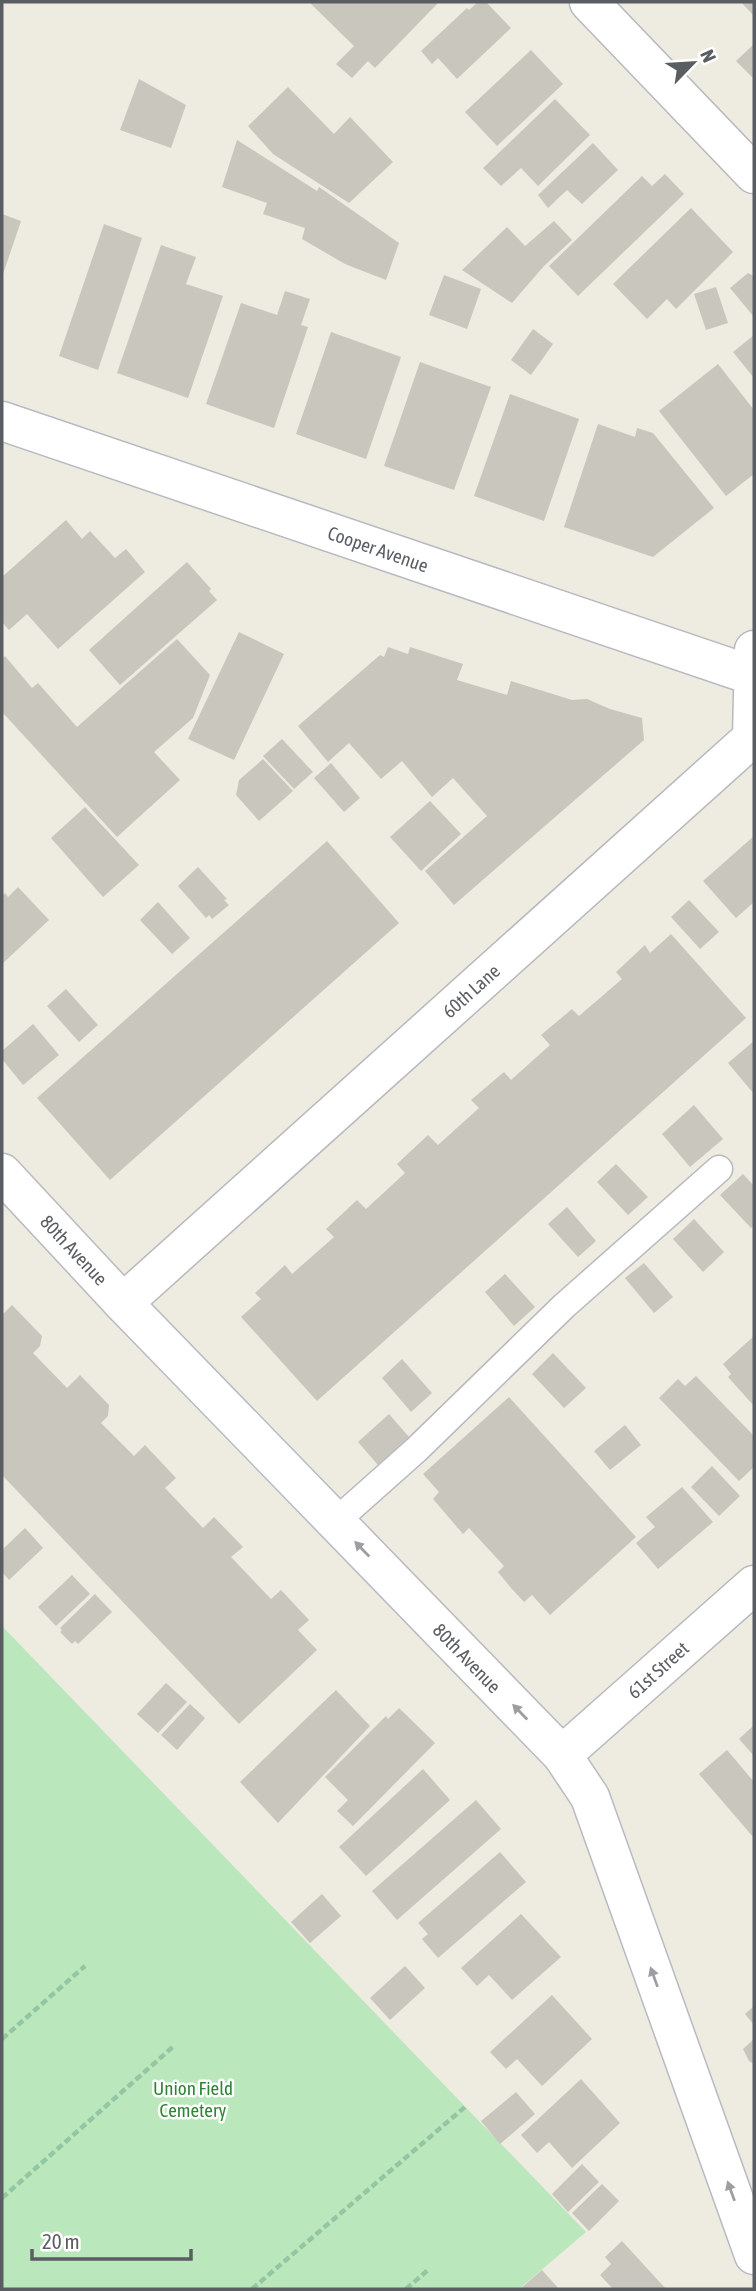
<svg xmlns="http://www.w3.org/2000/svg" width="756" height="2291" viewBox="0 0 756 2291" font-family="'Asap Condensed',sans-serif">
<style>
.green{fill:#bbe7bc}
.building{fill:#c9c6be}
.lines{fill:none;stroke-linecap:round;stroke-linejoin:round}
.lane-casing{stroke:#b7b9bf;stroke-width:29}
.street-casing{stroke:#b7b9bf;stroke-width:41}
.secondary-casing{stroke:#b7bbc1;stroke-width:41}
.path{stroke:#93c6a2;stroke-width:4.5;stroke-dasharray:7 3.5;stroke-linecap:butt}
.lane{stroke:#fff;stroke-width:26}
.street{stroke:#fff;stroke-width:38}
.secondary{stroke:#fff;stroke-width:38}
.oneway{fill:#9c9ea1}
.labels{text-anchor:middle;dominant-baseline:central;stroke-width:5;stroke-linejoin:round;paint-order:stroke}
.street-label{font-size:19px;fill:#5a5e63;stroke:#fff}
.park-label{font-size:19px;fill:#2f8534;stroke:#fff}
</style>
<rect width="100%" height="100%" fill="#eeebe1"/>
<path class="green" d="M2,1626L586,2232L519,2289H2Z"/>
<g class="building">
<path d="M309,2H439L375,68L368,61L352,78L336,64L354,46Z"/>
<path d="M478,2H486L511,28L457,79L438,58L432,64L421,51L467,8L469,10Z"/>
<path d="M741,2H754V16Z"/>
<path d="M754,44V79L736,61Z"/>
<path d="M531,50L563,84L497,146L465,112Z"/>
<path d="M139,79L186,105L171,148L120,130Z"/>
<path d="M288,87L334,134L350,117L393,162L349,203L273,154L248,126Z"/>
<path d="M555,99L590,135L538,186L521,168L501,186L483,168Z"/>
<path d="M237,140L317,191L319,187L399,243L386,280L345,264L302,239L305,228L263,214L267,203L222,187Z"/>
<path d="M593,143L618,170L582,204L567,190L548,208L538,195Z"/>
<path d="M665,174L684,194L578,296L549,266L642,176L652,186Z"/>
<path d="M691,208L733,252L676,309L667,299L647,319L613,284Z"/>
<path d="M2,214L21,221L2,277Z"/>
<path d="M554,221L572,240L544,266L512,303L462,270L507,227L525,246Z"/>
<path d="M104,224L142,238L98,370L59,356Z"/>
<path d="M161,245L196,257L186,284L223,296L188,398L117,373Z"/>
<path d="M748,273L754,276V317L730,288Z"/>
<path d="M444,275L481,289L467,329L429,315Z"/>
<path d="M716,287L728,323L706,330L694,294Z"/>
<path d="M285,291L310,299L301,325L308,327L274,428L206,404L241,303L277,315Z"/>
<path d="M533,329L553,344L531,375L511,360Z"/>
<path d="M331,332L401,357L366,459L296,434Z"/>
<path d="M754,335V378L733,352Z"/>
<path d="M420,362L491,387L454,490L384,466Z"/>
<path d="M718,364L754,410V474L726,496L659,411Z"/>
<path d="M510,394L579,419L544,521L474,496Z"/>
<path d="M598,424L635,437L637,428L653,433L714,508L653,557L564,527Z"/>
<path d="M66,520L82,539L90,531L115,558L126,549L145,572L58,649L27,614L9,630L2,622V577Z"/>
<path d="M187,562L211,589L209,591L217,600L120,685L89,650Z"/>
<path d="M239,632L284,654L234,760L188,739Z"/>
<path d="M177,639L210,675L193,718L154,752L180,780L117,837L3,713L2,714V659L5,656L32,688L38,683L77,727Z"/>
<path d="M388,647L408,654L410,647L463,664L457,680L507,695L511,681L572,700L587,699L610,709L642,718L644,740L454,905L425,871L487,816L453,778L432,797L402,761L381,779L349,743L328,762L298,726L380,655L384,657Z"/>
<path d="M282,739L313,772L294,789L263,756Z"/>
<path d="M263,759L293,791L259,821L236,795L239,780Z"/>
<path d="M331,763L360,798L344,812L314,778Z"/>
<path d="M430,801L461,834L421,871L390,837Z"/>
<path d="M85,807L139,865L103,897L51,838Z"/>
<path d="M754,836V902L736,918L703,881Z"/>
<path d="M327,841L399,923L110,1180L37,1098Z"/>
<path d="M198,867L227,899L224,900L229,905L212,919L209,915L206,918L178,886Z"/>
<path d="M18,887L49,920L2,964V896L5,893L8,897Z"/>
<path d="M689,900L719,932L700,949L671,917Z"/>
<path d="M158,902L190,938L172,954L140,920Z"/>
<path d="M671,934L746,1018L317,1401L241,1317L261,1299L255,1293L285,1265L292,1274L334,1237L326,1229L357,1200L366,1209L405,1173L397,1164L428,1135L438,1145L479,1108L471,1100L504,1072L511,1080L550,1045L541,1035L572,1009L579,1016L622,979L616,972L645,945L650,953Z"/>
<path d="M66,989L98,1025L79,1042L47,1006Z"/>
<path d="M33,1024L59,1055L23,1085L2,1059V1051Z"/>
<path d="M754,1041V1094L728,1063Z"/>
<path d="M694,1105L723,1139L690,1167L662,1134Z"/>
<path d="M616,1164L648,1197L628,1215L597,1182Z"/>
<path d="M743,1174L754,1186V1225L751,1228L720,1195Z"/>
<path d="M567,1207L596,1241L578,1257L548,1224Z"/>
<path d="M694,1219L724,1252L703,1272L673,1239Z"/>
<path d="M644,1263L673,1297L654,1313L625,1278Z"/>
<path d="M505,1274L535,1307L514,1326L485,1292Z"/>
<path d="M12,1305L42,1336L40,1346L33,1353L67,1388L80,1375L109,1405L108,1416L101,1423L134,1456L145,1445L176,1478L165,1488L203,1528L214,1517L243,1547L231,1557L271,1599L281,1590L309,1620L298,1630L317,1650L239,1724L2,1475V1315Z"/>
<path d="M754,1336V1406L728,1377L731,1374L723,1364Z"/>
<path d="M553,1353L586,1388L564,1408L532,1374Z"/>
<path d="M402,1359L432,1393L411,1412L382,1378Z"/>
<path d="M696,1376L754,1436V1467L739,1481L659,1398L678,1379L685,1386Z"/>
<path d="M509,1397L636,1537L550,1615L532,1595L524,1602L511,1588L498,1572L504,1566L469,1528L463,1534L433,1499L439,1492L423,1474Z"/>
<path d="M389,1414L409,1437L378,1465L358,1442Z"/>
<path d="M625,1425L641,1445L610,1470L594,1451Z"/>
<path d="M712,1466L740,1496L719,1516L691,1487Z"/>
<path d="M682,1487L713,1522L658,1569L636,1543L655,1527L646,1517Z"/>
<path d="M25,1528L43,1548L9,1580L2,1572V1550Z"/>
<path d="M72,1575L90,1594L56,1626L38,1607Z"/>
<path d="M95,1594L112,1612L78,1644L75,1641L72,1644L60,1632L62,1630L60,1628Z"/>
<path d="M166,1683L187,1702L158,1733L137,1714Z"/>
<path d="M336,1690L370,1726L278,1823L240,1782Z"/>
<path d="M190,1704L205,1718L177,1750L161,1735Z"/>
<path d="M399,1708L435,1743L353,1826L337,1811L348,1800L325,1777L386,1716L388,1719Z"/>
<path d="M754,1725V1756L739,1739Z"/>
<path d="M727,1750L754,1782V1838L699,1774Z"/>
<path d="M423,1769L450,1800L366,1876L339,1847Z"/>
<path d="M476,1800L501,1829L397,1920L372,1891Z"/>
<path d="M500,1852L526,1882L438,1958L422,1939L428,1934L418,1923Z"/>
<path d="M322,1894L341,1916L310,1943L291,1922Z"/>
<path d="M521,1914L561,1957L512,2000L489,1975L477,1986L461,1968Z"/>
<path d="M405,1966L425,1988L390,2020L370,1998Z"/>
<path d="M552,1995L592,2039L542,2086L517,2059L506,2069L490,2052Z"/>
<path d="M754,2006V2025L745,2014Z"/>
<path d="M754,2039V2064L749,2061L743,2049Z"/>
<path d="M581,2079L620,2123L572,2168L549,2142L537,2153L521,2135Z"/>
<path d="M516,2092L535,2114L500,2144L481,2121Z"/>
<path d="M582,2164L599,2182L568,2212L552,2194Z"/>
<path d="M602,2184L619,2201L589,2231L572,2213Z"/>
<path d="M622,2241L666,2289H613L600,2275L611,2264L605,2257Z"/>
<path d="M542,2270L559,2289H520Z"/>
</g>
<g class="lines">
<defs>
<path id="lane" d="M335,1522L416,1450L564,1306L719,1169"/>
<g id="street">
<path d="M589,2L754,174"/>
<path d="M123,1303L752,738L754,650"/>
<path d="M562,1755L754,1585"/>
</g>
<g id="secondary">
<path d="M2,421L754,676"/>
<path d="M2,1173L123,1303L562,1755L590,1797L754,2255"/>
</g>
</defs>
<use href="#lane" class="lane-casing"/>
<use href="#street" class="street-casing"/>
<use href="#secondary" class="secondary-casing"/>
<g class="path">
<path d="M2,2039L85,1966"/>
<path d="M2,2198L175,2045"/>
<path d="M252,2289L465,2107"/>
<path d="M406,2289L428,2270"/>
</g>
<use href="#lane" class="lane"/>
<use href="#street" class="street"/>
<use href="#secondary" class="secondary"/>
</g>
<defs><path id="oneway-solid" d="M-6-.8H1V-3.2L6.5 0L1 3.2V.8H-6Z" transform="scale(1.75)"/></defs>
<g class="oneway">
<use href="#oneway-solid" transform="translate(362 1549) rotate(-134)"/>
<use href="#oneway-solid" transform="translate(520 1712) rotate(-134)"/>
<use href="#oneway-solid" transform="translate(654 1977) rotate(-110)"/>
<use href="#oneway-solid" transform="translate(731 2191) rotate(-110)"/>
</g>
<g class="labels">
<g class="street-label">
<text transform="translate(378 549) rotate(19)">Cooper Avenue</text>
<text transform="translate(471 991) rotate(-42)">60th Lane</text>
<text transform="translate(74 1250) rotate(47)">80th Avenue</text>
<text transform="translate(467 1658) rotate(46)">80th Avenue</text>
<text transform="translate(658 1670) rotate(-42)">61st Street</text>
</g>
<g class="park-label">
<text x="193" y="2088">Union Field<tspan x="193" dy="22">Cemetery</tspan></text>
</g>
</g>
<rect width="756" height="2291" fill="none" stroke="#5a5e63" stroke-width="7"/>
<g transform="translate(693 63) rotate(65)" stroke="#ffffff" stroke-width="5" paint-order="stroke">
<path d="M0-5L12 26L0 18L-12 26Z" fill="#5a5e63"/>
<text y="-10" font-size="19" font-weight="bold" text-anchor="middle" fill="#5a5e63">N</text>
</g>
<path d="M32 2249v10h159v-10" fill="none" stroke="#5a5e63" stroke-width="3.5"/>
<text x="42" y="2249" font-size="21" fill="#5a5e63" stroke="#ffffff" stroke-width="5" paint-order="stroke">20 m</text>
</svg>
